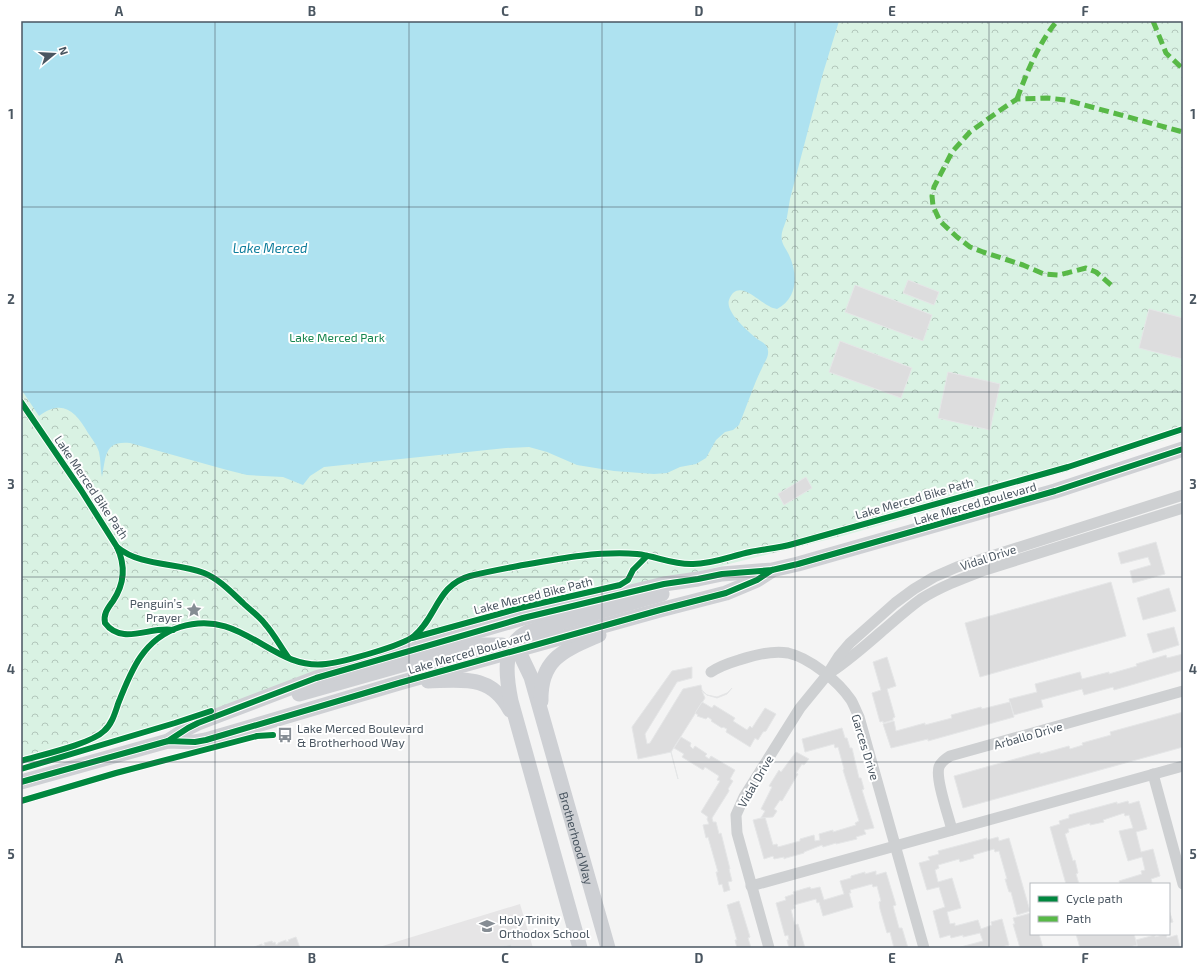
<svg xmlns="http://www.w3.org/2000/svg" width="1204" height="969" viewBox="0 0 1204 969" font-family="'Exo 2',sans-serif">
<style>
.education{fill:#e6e5e6}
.park{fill:url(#park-crowns)}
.water{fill:#aee2f0}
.building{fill:#ddddde;stroke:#e5e6e7}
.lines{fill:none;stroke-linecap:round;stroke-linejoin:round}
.minor{stroke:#ced0d2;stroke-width:11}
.secondary{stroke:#ced0d4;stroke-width:15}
.quiet{stroke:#58b947;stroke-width:5;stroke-dasharray:10 5;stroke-linecap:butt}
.cycleway-casing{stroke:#fff;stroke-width:8}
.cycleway{stroke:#00873e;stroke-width:6}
.grid{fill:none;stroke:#4a5661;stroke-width:1;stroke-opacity:0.55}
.labels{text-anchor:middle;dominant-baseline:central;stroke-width:4;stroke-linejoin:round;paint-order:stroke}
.park-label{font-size:12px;fill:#17864f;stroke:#fff}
.street-label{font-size:12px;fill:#4a5661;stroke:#fff}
.poi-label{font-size:12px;fill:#4a5661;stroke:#fff;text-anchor:start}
.water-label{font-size:13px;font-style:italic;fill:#0c7c9b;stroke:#fff}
.neatline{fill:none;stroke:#4a5661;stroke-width:1.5}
.grid-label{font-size:13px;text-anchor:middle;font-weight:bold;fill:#4a5661}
</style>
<defs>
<pattern id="park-crowns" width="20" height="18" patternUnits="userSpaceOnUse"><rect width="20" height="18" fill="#d9f2e3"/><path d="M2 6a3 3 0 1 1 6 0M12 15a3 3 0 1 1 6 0" fill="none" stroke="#b2c7bb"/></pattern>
</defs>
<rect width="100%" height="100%" fill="#f4f4f4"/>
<path class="education" d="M520,904L533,948H376Z"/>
<path class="park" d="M21,21H1183V434L1072,470L846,535L685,575L323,672L158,728L21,767Z"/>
<path class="water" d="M21,21H839L823,73L790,199C789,205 788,211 787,217C785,226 780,232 782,241C783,246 787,250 789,255C798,274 798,298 777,309C775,308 771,308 769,306C758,301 737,277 729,300C725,312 748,331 756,338C761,342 768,344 768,351C769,357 764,363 762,368C753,386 747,406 739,425L733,430L725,432L716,440L706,458L696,464L680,467L667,473L654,474L614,471L577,465L547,452L529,447L506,448L324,467L310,476L303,485L283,477L247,475L227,470L130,443C104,440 106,457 102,477C100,469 101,460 99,452C97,445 92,439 88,433C76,412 63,398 39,416L21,389Z"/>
<g class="building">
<path d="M908,280L939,292L934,305L903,293Z"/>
<path d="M855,285L932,315L923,341L845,312Z"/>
<path d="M1149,309L1183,318V359L1139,348Z"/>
<path d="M840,341L912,368L901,398L829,372Z"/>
<path d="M948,372L1000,384L990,430L938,418Z"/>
<path d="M806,477L812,488L784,505L778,494Z"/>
<path d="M1156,542L1165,574L1133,583L1130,571L1151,565L1148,557L1121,564L1118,553Z"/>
<path d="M1111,582L1126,636L980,677L965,623Z"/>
<path d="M1169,588L1176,611L1143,620L1137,598Z"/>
<path d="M1174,627L1179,645L1153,653L1147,634Z"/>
<path d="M1183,654V670L1114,690L1113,687L1084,695L1082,689L1041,700L1043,707L1014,715L1009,699L1037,692L1035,684L1080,672L1082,679L1109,672V674L1137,666L1136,664L1166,655L1167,658Z"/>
<path d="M887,657L896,686L887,689L895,717L893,718V720L883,723V721L880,722L872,693L881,690L873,662Z"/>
<path d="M692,667V678L677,682L645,734L647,744L650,743L683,689L701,685L702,690L707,695L717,697L727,693L732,688L727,694L717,698L707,695L702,691L705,698L671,752L678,779L671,752L638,759L632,727L672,671Z"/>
<path d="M702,702L712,708L714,705L735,718L733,721L747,730L750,726L752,728L765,708L776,714L766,731L763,732L758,740L755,738L750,747L726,732L727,729L723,727L722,728L711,721L712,720L708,717L706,719L697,716L698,715L695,713Z"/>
<path d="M1010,702L1014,717L928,741V739L891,748L883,724L894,721L896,731L925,723V725L952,718L951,715L981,707L982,709Z"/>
<path d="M1183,712V747L963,808L954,776L1040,752V754L1069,746L1070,749L1083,745L1082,743L1111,735L1110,732Z"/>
<path d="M842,728L845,738H847L850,748H852L859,778H861L864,789L862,790L874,828L864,830L866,834L856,837L857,839L836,844V843L823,847L822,845L804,852V853L786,858L784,859V857L774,859L773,856L764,859L753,820L765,817L773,845L777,844L778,847L800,841V839L814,835L815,841L820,840L819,834L833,830V832L856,825L855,823L859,821L843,770L844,769L838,747L835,748L834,744L805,752L802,739Z"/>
<path d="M681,737L691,743L690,746L693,749L695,746L707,754L705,756L709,759L711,756L735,770L730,779L733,781L728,789L729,790V791L712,818L713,822H716L719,834L721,833L730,869H729L732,881L728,882L730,890L724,892L722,884L719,885L716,872H718L708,837L706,838L703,825L709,824L707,819L708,817L701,812L720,781L717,780L719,776L705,767L703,770L682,757L684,754L674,748Z"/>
<path d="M796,752L809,759L804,765L802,764L796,773L798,774L782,801L780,800L774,809L777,811L773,817L761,818L765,811L761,809L772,787L769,786L779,770L781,772Z"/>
<path d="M1128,801L1129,804L1139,801L1147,829L1136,832L1141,852L1153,849L1160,876L1151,879L1152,883L1147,884H1120L1119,881L1142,874L1141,871L1145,870L1142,857L1128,861L1119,831L1133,828L1129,815L1125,816L1124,813L1103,820L1104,822L1090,825V823L1068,829L1069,832L1065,834L1073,861L1075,860L1078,873L1076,874L1079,884H1066L1050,827L1060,824L1059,821L1069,818V815L1117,802V804Z"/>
<path d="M998,837L999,841L1009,838L1030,911L1017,915L1011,892H1009L1005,879H1007L999,851L995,852L994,849L973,855L974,858L960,862L959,859L938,865L939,868L935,870L938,882L952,878L961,908L947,912L950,924L955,923V926L978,920L981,929L992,925L991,922L1002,919L1009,945L998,948H957L983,941L980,933L963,937V935L951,938L950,935L940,938L933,911L945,907L939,887L927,890L919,863L930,860L928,857L939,854L938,851L987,838V840Z"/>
<path d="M876,871V875L886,872L896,905L893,906L899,928H902L908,948H894L890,932L887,933L880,909L879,902L881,901L877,886L873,887L872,884L850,890L851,893H849L853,907L823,916L819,902L817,903L816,899L794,905L795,908L791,910L795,925L798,924L805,948H789L787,940H789L788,935L785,936L776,903L786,900L785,897L794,894L793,892L810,887L811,889L820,887L824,900L844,894L840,881L851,878V876L865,872V874Z"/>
<path d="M739,901L750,937L748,938L751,948H737L735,940H737L727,905Z"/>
<path d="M1169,910L1173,922L1169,923Z"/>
<path d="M1031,913V934H1039L1043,948H1020L1013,924H1015L1013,918Z"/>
<path d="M1076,934H1134L1137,945L1126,948H1080Z"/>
<path d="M1166,934L1167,938L1177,935L1180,948H1162V947L1157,948H1138L1136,940L1155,935V937Z"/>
<path d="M296,937L300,948H254V947L262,944V946L265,945L264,943L272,941L273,943L275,942L276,945L278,944V943L286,940V942L289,941L288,940Z"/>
<path d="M511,944L512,948H497Z"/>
</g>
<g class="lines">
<g class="minor">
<path d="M711,672C720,666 729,663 739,660C754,655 772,650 788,653C810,658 838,681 851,700C854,705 856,711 859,717L924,948"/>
<path d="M831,672C849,660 865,646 881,632C894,621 907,609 921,599C940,587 961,579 982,571L1183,508"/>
<path d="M1153,774L1183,884"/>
<path d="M952,830C949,817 935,779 939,767C941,762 945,759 950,756L1183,691"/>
<path d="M751,886L1183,766"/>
<path d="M769,948L737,833L736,815L744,797L800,708L827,675L839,656L850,643L895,603L914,589L934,577L957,567L1183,495"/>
</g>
<g class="secondary">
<path d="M428,681C462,680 491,674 510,710"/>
<path id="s1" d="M299,694L458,649L483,645H502L513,648L521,656L531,677L608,948"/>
<path d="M541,701C540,658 565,650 599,635"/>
<path d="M168,741L188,728L198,723L316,678L523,618L664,584L698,579L722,574L772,570L798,564L1055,491L1183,449"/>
<path d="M21,782L168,741L195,742L206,740L399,683L660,610L726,593L757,580L771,571"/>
<path d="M580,948L511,701C506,676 501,645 528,632L662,594"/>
</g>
<g class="quiet">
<path d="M1153,21L1166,53L1183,69"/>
<path d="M1017,99C1027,72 1038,44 1057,21"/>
<path d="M1111,285L1096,272L1086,268L1059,275L1044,274L1023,265L983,252L970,247L957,237L943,224L939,219L933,206L932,196L934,187L952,152L970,132L999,111L1017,99L1047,98L1066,100L1183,132"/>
</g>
<defs>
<g id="cycleway">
<path d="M21,402L81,490L117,547C141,567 176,562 204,573C219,579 231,592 243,603C250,610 259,616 265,624C274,634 280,646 288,657"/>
<path d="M117,547C126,566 125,583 113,601C108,608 103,614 105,623C122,646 150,626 173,630"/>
<path d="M412,638L520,608L620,585L628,580L633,570L647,556"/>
<path d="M168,741L188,728L198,723L316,678L523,618L664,584L698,579L722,574L772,570L798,564L1055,491L1183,449"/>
<path d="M21,761C41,755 91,744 104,731C112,724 115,713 118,704C131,671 143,639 180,627C243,607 271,671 326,664C343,662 402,646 414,636C437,617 437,585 470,576C486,572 502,569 518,566C557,559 597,551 637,554C656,556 673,565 693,564C713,564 731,556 750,552C764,549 779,548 793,544L1068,467L1183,429"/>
<path d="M21,769L175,723L211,711"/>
<path d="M21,782L168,741L195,742L206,740L399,683L660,610L726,593L757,580L772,570"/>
<path d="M21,801L116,773L257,736L273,735"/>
</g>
</defs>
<use href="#cycleway" class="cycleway-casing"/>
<use href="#cycleway" class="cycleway"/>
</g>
<path class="grid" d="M215,21V948M409,21V948M602,21V948M795,21V948M989,21V948M21,207H1183M21,392H1183M21,577H1183M21,762H1183"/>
<defs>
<symbol id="sight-bare" viewBox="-9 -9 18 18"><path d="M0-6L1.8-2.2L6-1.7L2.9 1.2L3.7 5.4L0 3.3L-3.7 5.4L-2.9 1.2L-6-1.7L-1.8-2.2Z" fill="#868d94" stroke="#fff" stroke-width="2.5" paint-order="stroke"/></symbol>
<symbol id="bus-bare" viewBox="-9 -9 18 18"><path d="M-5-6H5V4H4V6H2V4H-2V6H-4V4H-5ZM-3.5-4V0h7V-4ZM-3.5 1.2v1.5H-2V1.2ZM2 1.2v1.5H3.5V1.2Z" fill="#868d94" stroke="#fff" stroke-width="2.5" paint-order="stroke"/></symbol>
<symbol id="school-bare" viewBox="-9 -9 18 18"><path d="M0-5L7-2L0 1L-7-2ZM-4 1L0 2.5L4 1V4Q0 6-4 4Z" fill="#868d94" stroke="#fff" stroke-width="2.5" paint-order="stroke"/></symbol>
</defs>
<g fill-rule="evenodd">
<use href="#sight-bare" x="183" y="599" width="22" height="22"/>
<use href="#bus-bare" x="274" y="724" width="22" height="22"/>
<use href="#school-bare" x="476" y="915" width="22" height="22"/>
</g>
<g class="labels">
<g class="park-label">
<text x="337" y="337">Lake Merced Park</text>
</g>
<g class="street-label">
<text transform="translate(92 487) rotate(56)">Lake Merced Bike Path</text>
<text transform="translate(914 498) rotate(-16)">Lake Merced Bike Path</text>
<text transform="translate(975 503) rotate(-16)">Lake Merced Boulevard</text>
<text transform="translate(988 557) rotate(-18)">Vidal Drive</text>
<text transform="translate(533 595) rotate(-14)">Lake Merced Bike Path</text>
<text transform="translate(469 652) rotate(-16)">Lake Merced Boulevard</text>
<text transform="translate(1028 735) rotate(-16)">Arballo Drive</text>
<text transform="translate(866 747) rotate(73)">Garces Drive</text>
<text transform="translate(755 781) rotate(-60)">Vidal Drive</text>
<text stroke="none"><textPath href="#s1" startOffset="423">Brotherhood Way</textPath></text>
</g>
<g class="poi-label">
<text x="182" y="603" text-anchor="end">Penguin’s<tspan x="182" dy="14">Prayer</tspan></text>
<text x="297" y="728">Lake Merced Boulevard<tspan x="297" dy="14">&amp; Brotherhood Way</tspan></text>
<text x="499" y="919">Holy Trinity<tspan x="499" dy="14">Orthodox School</tspan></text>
</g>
<g class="water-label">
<text x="270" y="248">Lake Merced</text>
</g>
</g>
<rect width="1204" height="969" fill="none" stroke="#ffffff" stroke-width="44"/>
<rect x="1030" y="883" width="140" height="52" fill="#ffffff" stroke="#b7bbc0"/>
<rect x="1038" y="896" width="20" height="6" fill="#00873e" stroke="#b7bbc0"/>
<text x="1066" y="903" font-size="12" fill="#4a5661">Cycle path</text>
<rect x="1038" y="916" width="20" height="6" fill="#58b947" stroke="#b7bbc0"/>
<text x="1066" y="923" font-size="12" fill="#4a5661">Path</text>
<g transform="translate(54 54) rotate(72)" stroke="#ffffff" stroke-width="3" paint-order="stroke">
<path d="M0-3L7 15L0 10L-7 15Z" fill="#4a5661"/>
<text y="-6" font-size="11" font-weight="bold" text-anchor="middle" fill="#4a5661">N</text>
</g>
<rect x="22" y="22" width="1160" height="925" class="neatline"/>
<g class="grid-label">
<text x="119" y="16">A</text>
<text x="312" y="16">B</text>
<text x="505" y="16">C</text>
<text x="699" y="16">D</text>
<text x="892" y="16">E</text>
<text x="1085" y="16">F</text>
<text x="11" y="119">1</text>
<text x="1193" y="119">1</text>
<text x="11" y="304">2</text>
<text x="1193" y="304">2</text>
<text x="11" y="489">3</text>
<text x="1193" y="489">3</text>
<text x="11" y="674">4</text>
<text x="1193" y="674">4</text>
<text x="11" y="859">5</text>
<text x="1193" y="859">5</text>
<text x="119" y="963">A</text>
<text x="312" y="963">B</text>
<text x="505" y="963">C</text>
<text x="699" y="963">D</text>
<text x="892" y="963">E</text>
<text x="1085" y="963">F</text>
</g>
</svg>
